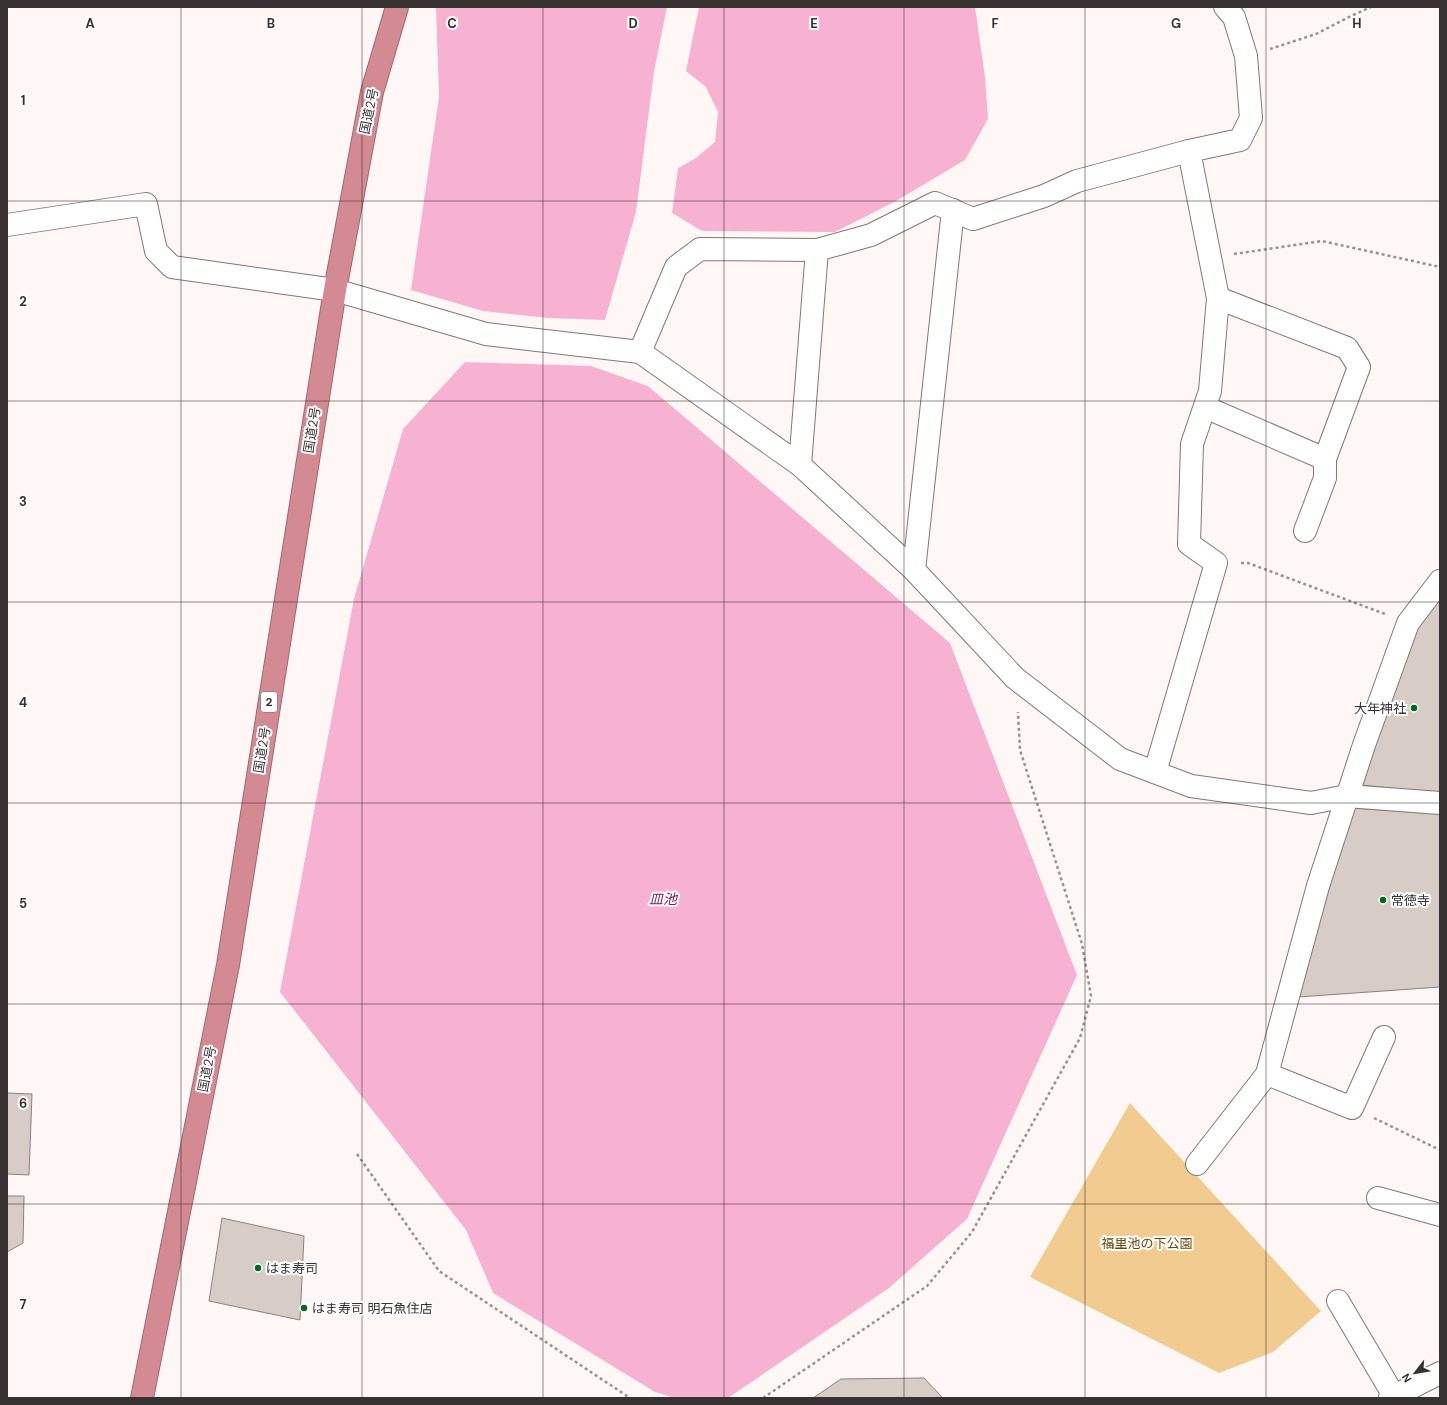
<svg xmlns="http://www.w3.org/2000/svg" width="1447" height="1405" viewBox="0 0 1447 1405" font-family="'DM Sans','Noto Sans JP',sans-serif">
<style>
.green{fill:#f1cb8f}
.water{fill:#f7b1d1}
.building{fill:#d7cdc6;stroke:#8b827b}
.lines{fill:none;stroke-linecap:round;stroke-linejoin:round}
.minor-casing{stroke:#827774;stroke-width:24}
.highway-casing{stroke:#9d6b70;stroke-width:24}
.path{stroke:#979190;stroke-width:2.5;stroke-dasharray:3 3;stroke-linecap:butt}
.minor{stroke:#fff;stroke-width:22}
.highway{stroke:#d48a92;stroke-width:22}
.grid{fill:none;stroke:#373231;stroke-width:1;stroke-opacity:0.55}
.poi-dot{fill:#006c1b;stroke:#fff;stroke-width:1.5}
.labels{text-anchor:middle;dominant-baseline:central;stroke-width:4;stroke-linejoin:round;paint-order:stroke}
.shield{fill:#fff;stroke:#73706f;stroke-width:1}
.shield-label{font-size:12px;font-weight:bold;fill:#373231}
.street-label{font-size:13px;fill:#373231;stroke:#fff}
.poi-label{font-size:13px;fill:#373231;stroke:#fff;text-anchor:start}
.park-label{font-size:13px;fill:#694907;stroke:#fff}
.water-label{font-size:14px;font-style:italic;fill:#801f56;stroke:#fff}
.grid-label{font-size:13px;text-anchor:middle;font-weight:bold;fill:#373231;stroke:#fff;stroke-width:4;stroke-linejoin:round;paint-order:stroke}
</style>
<rect width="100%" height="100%" fill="#fff7f5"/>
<path class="green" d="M1130,1103L1321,1311L1273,1352L1219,1373L1030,1277Z"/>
<g class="water">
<path d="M436,7H667L654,72L636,212L605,320L548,318L483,311L411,290L439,97Z"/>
<path d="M699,7H975L985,77L988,119L965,160L896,201L835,232L702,231L672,213L678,168L696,158L715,142L718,112L706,87L686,71Z"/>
<path d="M465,362L591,366L648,386L950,643L1077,975L967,1219L889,1288L728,1398H675L655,1392L493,1293L466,1230L280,992L354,599L403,429Z"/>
</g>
<g class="building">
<path d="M1440,596V793L1361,785L1414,630Z"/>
<path d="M1352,808L1440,814V987L1298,997Z"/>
<path d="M7,1093L32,1094L29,1175L7,1174Z"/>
<path d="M7,1196H24L23,1243L7,1252Z"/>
<path d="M222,1218L304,1236L300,1320L209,1301Z"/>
<path d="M924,1378L941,1396V1398H813L841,1379Z"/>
</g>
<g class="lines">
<defs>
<g id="minor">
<path d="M7,225L146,204L156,251L172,267L335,290L486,334L640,352L800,465L914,570L1015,678L1120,759L1191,786L1311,803L1347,796L1440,803"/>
<path d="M640,352L676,267L700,249L817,250L871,235L935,203L973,219L1044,196L1077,181L1189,151L1240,140L1251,118L1246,56L1234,17L1225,7"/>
<path d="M1205,407L1325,459L1359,367L1347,348L1218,298"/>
<path d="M800,465L817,250"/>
<path d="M1305,531L1325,478V459"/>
<path d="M914,570L953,210"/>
<path d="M1155,772L1216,563L1189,544L1192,444L1210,391L1218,298L1189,151"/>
<path d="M1267,1074L1352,1108L1384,1037"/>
<path d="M1197,1164L1267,1074L1318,886L1364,745L1408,623L1440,581"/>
<path d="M1378,1198L1440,1215"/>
<path d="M1338,1301L1394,1396"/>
<path d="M1390,1398L1440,1373"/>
</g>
<path id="highway" d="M142,1398L228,965L335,290L372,92L397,7"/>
</defs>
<use href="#minor" class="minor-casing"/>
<use href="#highway" class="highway-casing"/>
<g class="path">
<path d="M1270,49L1316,34L1353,15L1371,7"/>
<path d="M1234,254L1322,241L1440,267"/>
<path d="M1241,563H1248L1385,614"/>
<path d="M1374,1118L1440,1150"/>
<path d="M357,1154L439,1271L630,1398"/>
<path d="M763,1398L927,1286L972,1232L1080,1038L1091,996L1082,944L1020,750L1018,712"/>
</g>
<use href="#minor" class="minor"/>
<use href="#highway" class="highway"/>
</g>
<path class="grid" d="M181,7V1398M362,7V1398M543,7V1398M724,7V1398M904,7V1398M1085,7V1398M1266,7V1398M7,201H1440M7,401H1440M7,602H1440M7,803H1440M7,1004H1440M7,1204H1440"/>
<g class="poi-dot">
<circle cx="1414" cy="708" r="4"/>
<circle cx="1383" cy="900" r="4"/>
<circle cx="258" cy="1268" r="4"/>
<circle cx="304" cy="1308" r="4"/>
</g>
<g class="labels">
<rect class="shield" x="261" y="692" width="16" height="20" rx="3"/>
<g class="shield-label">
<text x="269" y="702">2</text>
</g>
<g class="street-label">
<text transform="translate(369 111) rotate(-78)">国道2号</text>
<text transform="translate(312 430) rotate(-81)">国道2号</text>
<text transform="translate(262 750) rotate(-81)">国道2号</text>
<text transform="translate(207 1069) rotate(-79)">国道2号</text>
</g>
<g class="poi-label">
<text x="1406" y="708" text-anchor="end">大年神社</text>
<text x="1391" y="900">常徳寺</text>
<text x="266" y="1268">はま寿司</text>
<text x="312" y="1308">はま寿司 明石魚住店</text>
</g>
<g class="park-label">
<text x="1147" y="1243">福里池の下公園</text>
</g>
<g class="water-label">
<text x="663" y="899">皿池</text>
</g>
</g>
<g class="grid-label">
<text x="90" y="28">A</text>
<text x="271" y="28">B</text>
<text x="452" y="28">C</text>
<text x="633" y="28">D</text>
<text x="814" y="28">E</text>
<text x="995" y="28">F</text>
<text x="1176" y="28">G</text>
<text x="1357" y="28">H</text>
<text x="23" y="105">1</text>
<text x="23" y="306">2</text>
<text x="23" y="506">3</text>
<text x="23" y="707">4</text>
<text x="23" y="908">5</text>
<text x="23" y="1108">6</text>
<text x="23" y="1309">7</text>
</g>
<rect width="1447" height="1405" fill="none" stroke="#373231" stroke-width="16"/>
<g transform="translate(1415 1373) rotate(239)" stroke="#ffffff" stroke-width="3" paint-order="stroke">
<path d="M0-3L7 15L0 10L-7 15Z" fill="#373231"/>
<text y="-6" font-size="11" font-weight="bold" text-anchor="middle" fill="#373231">N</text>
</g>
</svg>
